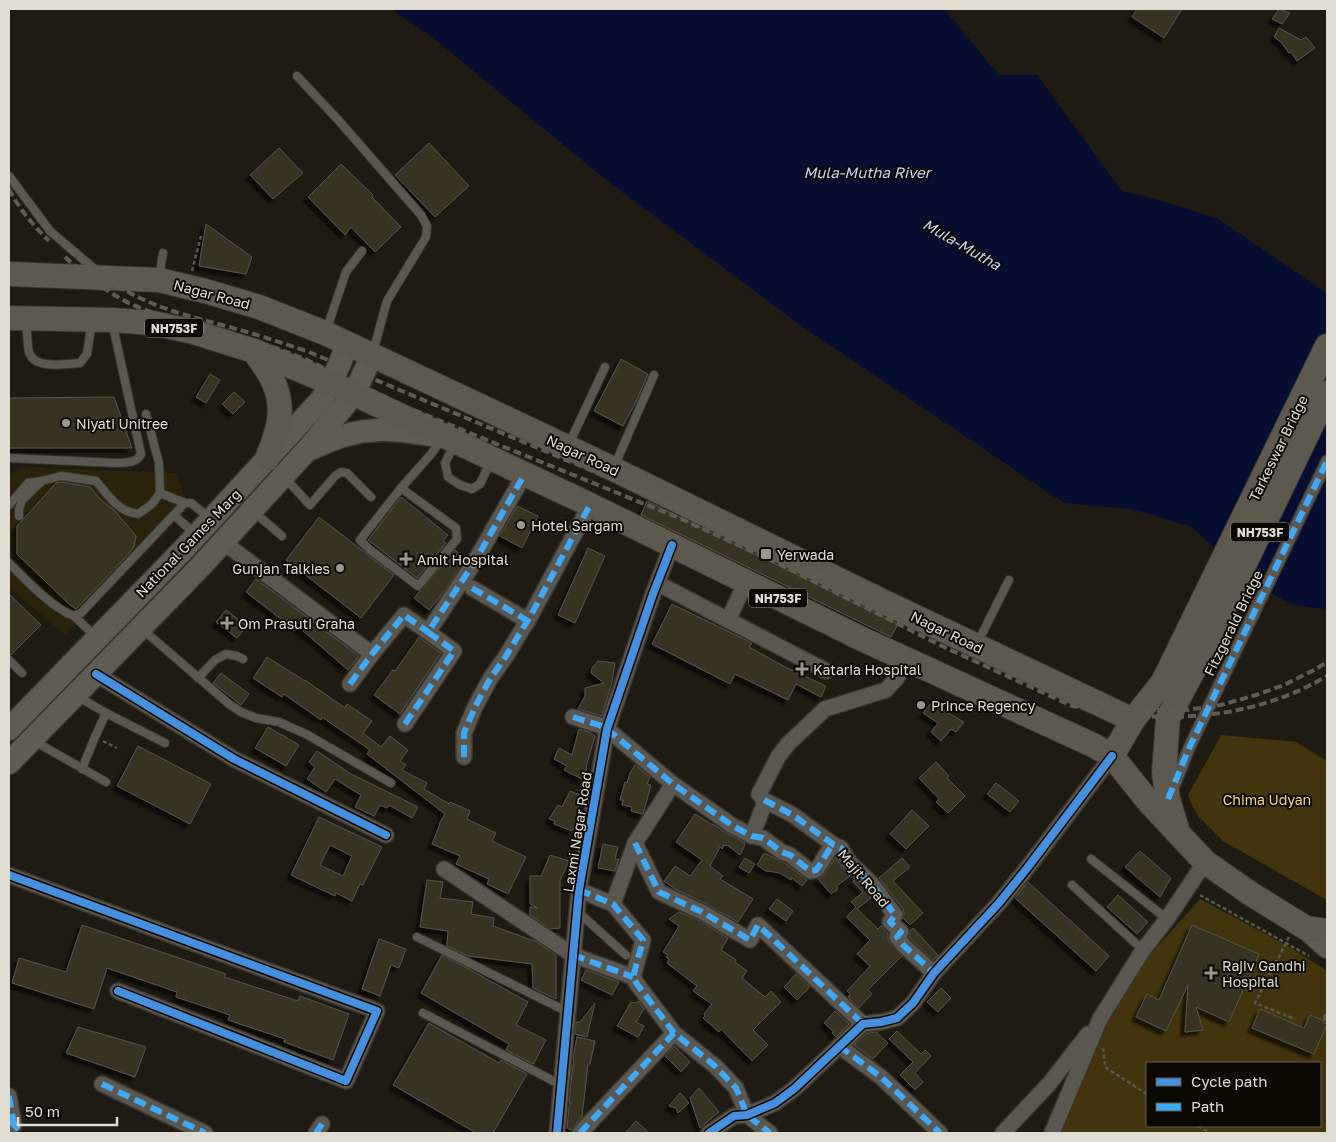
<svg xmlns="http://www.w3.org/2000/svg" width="1336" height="1142" viewBox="0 0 1336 1142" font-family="'Golos Text',sans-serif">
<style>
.built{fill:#2b220b}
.green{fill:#42340c;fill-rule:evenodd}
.water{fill:#060d30}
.building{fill:#393323;stroke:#57534b;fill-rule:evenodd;filter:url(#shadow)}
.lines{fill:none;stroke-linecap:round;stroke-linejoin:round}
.service-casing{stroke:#38352f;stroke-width:10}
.pedestrian-casing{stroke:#38352f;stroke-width:14}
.minor-casing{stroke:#38352f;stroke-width:18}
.primary-casing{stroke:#38352f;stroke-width:25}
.trunk-casing{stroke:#38352f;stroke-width:26}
.path{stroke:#5a5750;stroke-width:2.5;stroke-dasharray:4 2.5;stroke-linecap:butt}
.service{stroke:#5a5750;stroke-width:8}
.pedestrian{stroke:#5a5750;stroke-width:11}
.minor{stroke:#5a5750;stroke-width:15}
.primary{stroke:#615c52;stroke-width:22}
.trunk{stroke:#5e594e;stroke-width:24}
.rail{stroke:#5e5b53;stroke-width:4;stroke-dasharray:8 4;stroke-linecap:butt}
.quiet{stroke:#3fa9f5;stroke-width:6;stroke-dasharray:12 6;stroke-linecap:butt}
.cycleway-casing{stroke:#0c0903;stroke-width:11}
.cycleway{stroke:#468fdf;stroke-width:8}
.poi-dot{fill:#9d988e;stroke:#0c0903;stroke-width:2}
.labels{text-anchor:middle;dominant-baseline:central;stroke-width:4;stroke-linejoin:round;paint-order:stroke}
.shield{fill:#0c0903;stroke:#a19d93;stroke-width:1}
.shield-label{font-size:12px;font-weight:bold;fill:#e1dcd1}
.street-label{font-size:14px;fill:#e1dcd1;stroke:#0c0903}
.poi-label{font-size:14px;fill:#e1dcd1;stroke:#0c0903;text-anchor:start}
.park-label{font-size:14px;fill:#f7d682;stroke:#0c0903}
.water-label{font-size:15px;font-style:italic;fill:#bfd2ff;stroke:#0c0903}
</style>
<defs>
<filter id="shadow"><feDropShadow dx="-4.5" dy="4.5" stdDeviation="1" flood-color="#0009"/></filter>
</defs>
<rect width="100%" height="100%" fill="#1f1b12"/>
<path class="built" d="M19,467L175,473L188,504L179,519L65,635L9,587V477Z"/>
<g class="green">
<path d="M1221,735L1296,742L1327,761V900L1223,841L1199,817L1192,805L1188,795Z"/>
<path d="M1200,899L1288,946L1327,971V1133H1055L1100,1019L1140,966ZM1147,1063H1320V1126H1147Z"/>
</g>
<path class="water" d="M392,9H944L999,75H1037L1122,191L1159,200L1217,218L1327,293V609L1292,605L1253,582L1190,526L1131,509L1064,503L801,326L610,183L432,37Z"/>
<g class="building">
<path d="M1137,9H1182L1164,38L1132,17Z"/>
<path d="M1279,9L1290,13L1282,24L1272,19Z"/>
<path d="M1279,28L1301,40L1306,37L1315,48L1297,61L1291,52L1289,53L1281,42L1274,37Z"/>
<path d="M429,143L469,186L435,217L395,175Z"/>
<path d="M279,148L303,173L273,199L250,175Z"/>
<path d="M341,164L373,195L372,197L401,227L375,252L351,227L345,235L308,197Z"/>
<path d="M206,224L252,257L246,274L199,266Z"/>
<path d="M621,359L648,374L637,400L623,426L594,411Z"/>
<path d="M210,374L220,380L206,403L196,397Z"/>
<path d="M234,392L245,402L233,414L222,404Z"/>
<path d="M114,397L132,448H9V398Z"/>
<path d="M61,482L90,487L101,500L114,510L136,536L134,547L125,558L76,609L70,605L17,554V526L56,483Z"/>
<path d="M401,497L448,535L443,541L446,543L417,578L368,540Z"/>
<path d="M647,501L898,624L891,637L641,515Z"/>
<path d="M517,506L538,516L522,548L500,536Z"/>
<path d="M319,517L394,575L361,618L286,560Z"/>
<path d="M588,548L605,556L575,623L558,615Z"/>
<path d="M455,550L466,559L444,592L429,610L414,598Z"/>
<path d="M256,579L359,656L348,670L294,623L291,627L246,592Z"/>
<path d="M9,594L41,625L11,655L9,654Z"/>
<path d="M672,604L752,643L749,647L787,668L826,686L821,697L796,684L788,700L735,674L730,684L652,644Z"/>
<path d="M226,610L247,626L237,638L216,622Z"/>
<path d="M419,637L441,653L400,714L374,695L393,670L395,671Z"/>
<path d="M267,657L305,681V680L345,708L347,704L372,721L363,733L381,747L390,736L408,750L400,761L406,765L402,770L427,783L424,789L449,804L450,802L470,811L467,819L496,833L492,841L526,857L508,894L487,884L489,879L456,864L460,856L432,844L440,824H439L445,814L367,754L370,750L322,717L321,720L284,694L282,697L253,678Z"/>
<path d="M598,661L615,663L612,682L602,716L578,709L585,696V688L604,683L591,673L592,668Z"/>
<path d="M221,673L249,694L241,705L213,683Z"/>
<path d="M931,703L964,722L956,732L951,729L941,741L931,732L938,723L923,713Z"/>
<path d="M268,727L299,745L286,766L255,748Z"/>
<path d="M579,729L589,732L595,736L586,767L587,768L582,779L564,770L567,766L554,759L559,748L572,755Z"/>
<path d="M138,746L211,784L190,824L117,786Z"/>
<path d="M317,751L351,774L418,807L412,818L389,805L387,808L380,805L374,816L355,807L361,795L335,779L326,792L307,779L315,767L309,762Z"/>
<path d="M936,762L949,776L947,778L965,796L948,813L936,802L939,799L919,778Z"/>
<path d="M635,765L650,777L647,784L651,785L643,814L631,811L632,807L622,805L623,800H620L625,782L627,783L630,773Z"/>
<path d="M996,783L1019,801L1010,812L987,794Z"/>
<path d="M570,791L583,796L577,809L581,811L572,831L554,824L555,821L549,819L558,805L562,807Z"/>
<path d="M912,810L929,826L906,849L890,834Z"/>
<path d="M695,814L713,825V824L728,834L744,842L745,845L740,855L727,845L726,846L724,845L722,849L720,847L710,866L723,876L720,879L753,899L738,922L706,904L675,889L664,881L675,866L690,876L702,860L676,842Z"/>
<path d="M319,817L382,847L363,885L360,884L352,901L336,893L335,896L291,875ZM330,845L352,856L343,876L320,865Z"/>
<path d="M603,844L618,847L615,859H619L615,871L598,868Z"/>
<path d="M1140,851L1171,878L1160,897L1125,867Z"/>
<path d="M764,853L785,863L807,880L802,886L792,878L791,880L780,873L768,871H766L757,865Z"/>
<path d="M550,855L569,861L560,880V928L550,929L530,915V907L538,908L530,904V876H541Z"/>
<path d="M836,857L842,868L850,876L837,886V890L831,894L818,879L823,876Z"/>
<path d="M745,858L755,864L749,873L739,867Z"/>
<path d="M902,858L910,867L893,881L923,913L910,925L903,918L904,914L903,909L879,878Z"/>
<path d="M427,880L443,882L440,898L473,902L471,914L494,918L493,926L537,942L556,955V999L533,988L532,964L468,956L447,946L448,931L420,927Z"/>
<path d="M854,880L865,890L871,898L857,909L878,929L881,926L888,934V938L889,942L902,956L868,990L872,994L859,1008L848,997L850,994L847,991L870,966L857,954L870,940L846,917L856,907L851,902L863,892L853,882Z"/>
<path d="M1028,882L1109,956L1096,971L1015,898Z"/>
<path d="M1118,895L1148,922L1137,934L1107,907Z"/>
<path d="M777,899L793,911L786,921L769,909Z"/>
<path d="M679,912L698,920L728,938L721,950L736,960L735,962L747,971L742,978L765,997L771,991L781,1002L753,1030L768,1045L752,1061L721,1029L719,1032L703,1018L705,1016L704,1014L712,1004L693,991L697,986L667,963L669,959L666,957L668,955L663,952L679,926L669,919Z"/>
<path d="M82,925L226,974L224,977L298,1001L300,996L349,1014L333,1060L284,1042L285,1039L228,1020L230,1015L176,997L177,992L107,968L94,1009L12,983L19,958L66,972Z"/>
<path d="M1192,925L1259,954L1229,1022L1196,1007L1203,1030L1185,1032L1188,985L1166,1031L1136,1017L1147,994L1159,1000Z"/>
<path d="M913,928L938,955L933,960L909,937L910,931Z"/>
<path d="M379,939L406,949L399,968L391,965L380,996L362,989Z"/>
<path d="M442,955L465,967L528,1002L516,1025L546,1040L534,1063L533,1064L506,1050L509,1044L421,993Z"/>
<path d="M586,970L619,982L612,995L581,980Z"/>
<path d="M796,974L810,987L797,1000L784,987Z"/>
<path d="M941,988L951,998L938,1012L927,1002Z"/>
<path d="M638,1001L644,1009L636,1022L644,1026L638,1037L617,1026L631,1002L636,1003Z"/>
<path d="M595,1003L587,1037L575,1034L576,1022H580Z"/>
<path d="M1260,1009L1304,1028L1310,1015L1322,1020L1324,1023L1327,1024L1314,1054L1252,1028Z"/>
<path d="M835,1011L849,1024L836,1037L832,1033L834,1032L824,1023Z"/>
<path d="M429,1023L499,1063L501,1060L527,1074L493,1133H476L393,1085Z"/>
<path d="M78,1027L146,1047L135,1077L66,1053Z"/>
<path d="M897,1031L921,1054L925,1050L931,1056L915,1073L923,1082L915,1090L900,1075L913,1062L889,1039Z"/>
<path d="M876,1032L888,1043L873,1059L854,1045L867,1033Z"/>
<path d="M577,1037L595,1041L590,1064H588L582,1117L571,1130L567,1128L569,1107L571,1103H569L572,1072L574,1061L573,1060L574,1054Z"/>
<path d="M674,1046L690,1062L681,1072L665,1056Z"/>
<path d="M699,1088L719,1112L700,1128L690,1098Z"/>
<path d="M680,1093L689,1103L678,1113L676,1108L669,1106Z"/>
<path d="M636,1121L649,1133H625Z"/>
</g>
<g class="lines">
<defs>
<g id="service">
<path d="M297,76L340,122L421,215L427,226L426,237L387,301L373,352"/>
<path d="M9,176L50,231L97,271"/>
<path d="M159,278L163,253"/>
<path d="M26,320C27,330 27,342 29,352C34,370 66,364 80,363L87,354L92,321"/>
<path d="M326,331L346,272L362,251"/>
<path d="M569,444L605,367"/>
<path d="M454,445L445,463L448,477L460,485L472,489L480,484L491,461"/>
<path d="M9,458L116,463C126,462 136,464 141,454L112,322"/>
<path d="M614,467L654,375"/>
<path d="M284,477L310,505L335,476L341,472L347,473L371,497"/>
<path d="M401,488L456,528L457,539L418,586L369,549L360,540L401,488L432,453L441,440"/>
<path d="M160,493L185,503H191L210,518"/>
<path d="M9,505L28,483L42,481"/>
<path d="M253,511L282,536"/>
<path d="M174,515L195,534"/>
<path d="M19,516V509L22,500L42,481L61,476L96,481C109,496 118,512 138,514L152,504L160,493L159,463L146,414"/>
<path d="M9,563C25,579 53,609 74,616L81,613L185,503"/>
<path d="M74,616L96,637"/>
<path d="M142,629L229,704L241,712L256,718L279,722L306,734L391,783"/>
<path d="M978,642L1009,580"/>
<path d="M9,660L22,673"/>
<path d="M198,678L215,660L226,654L237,656L243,659"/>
<path d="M77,696L106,713L165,743"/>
<path d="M34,741L106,782"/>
<path d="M82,769L95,737L106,713"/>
<path d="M1091,859L1167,919"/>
<path d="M1072,885L1143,950"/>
<path d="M578,912L626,955"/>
<path d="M417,937L568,1012"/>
<path d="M423,1013L561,1085"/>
<path d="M1327,1018V1017"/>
</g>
<path id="pedestrian" d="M1172,791L1190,746L1327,461"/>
<g id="minor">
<path d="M223,542L372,654"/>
<path d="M657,583L826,671"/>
<path d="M472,588L528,621"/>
<path d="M728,620L746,582"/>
<path d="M96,674L234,759L386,835"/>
<path d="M350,684L372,654L404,615L428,632"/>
<path d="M573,717L599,725L607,729L673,784L733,826L752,836L763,838L782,852L790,855L810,871L816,870C823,862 826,851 834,845"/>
<path d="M405,724L454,651L428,632L474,563L524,475"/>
<path d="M464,757V733L475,707L490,679L506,656L531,615L590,505"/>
<path d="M764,800L793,815L834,845L841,848L850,863L872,884L895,915L890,922L901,932L897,937L903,945L934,973"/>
<path d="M752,836L763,807L764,800L759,794L778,757L788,744L825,709L886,690L897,678L904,659"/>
<path d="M635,843L659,892L702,912L750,940L758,925L863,1024"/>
<path d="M444,869L573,955L633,977"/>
<path d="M9,875L377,1011L346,1081L118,991"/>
<path d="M579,890L613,904L643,940L633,977L637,984L674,1033L715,1066L736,1088L747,1115L770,1133"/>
<path d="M613,904L635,843L673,784"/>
<path d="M839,1046L881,1077L940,1133"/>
<path d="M102,1084L205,1133"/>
<path d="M9,1096L14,1125"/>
<path d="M316,1133L322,1124"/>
<path d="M557,1133L579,890L607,729L653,594L672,545"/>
<path d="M580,1133L674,1033"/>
<path d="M709,1133L734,1116L747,1115L775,1103L794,1089L863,1024L881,1022L897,1018L913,1003L934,973L999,903L1028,867L1112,756"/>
<path d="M1003,1133L1049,1084L1088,1034"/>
<path d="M1052,1133L1100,1019L1143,950L1167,919L1205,862"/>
</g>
<g id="primary">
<path d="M311,449C332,438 355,431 379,430C398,429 418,433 438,436"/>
<path d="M9,729L183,550L322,399L331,383L348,344"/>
<path d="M9,763L201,566L307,450L354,394L372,355"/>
<path d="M1306,928L1327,947"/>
</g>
<g id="trunk">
<path d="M9,274L159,280L205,291L259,307L325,333L599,462L880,600L1133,720L1163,682L1327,346"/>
<path d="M9,318L111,320L153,323L194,332L254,351L331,383L580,500L862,639L1095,746L1112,756L1148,801L1205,862L1251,894L1306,928L1327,931"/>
<path d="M254,351C271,374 285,395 278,426C276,437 271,448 267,459"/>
<path d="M1112,756L1133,720"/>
<path d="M1177,829L1168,799L1164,773L1168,718L1193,671L1327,393"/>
</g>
</defs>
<use href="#service" class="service-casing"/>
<use href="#pedestrian" class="pedestrian-casing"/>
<use href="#minor" class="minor-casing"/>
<use href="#primary" class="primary-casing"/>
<use href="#trunk" class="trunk-casing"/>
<g class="path">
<path d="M192,271L201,236"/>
<path d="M103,741L117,748"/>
<path d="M1200,895L1309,956"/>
<path d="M1289,937L1255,1003L1295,1019"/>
<path d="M1103,1048L1105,1067L1147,1094"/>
<path d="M1198,1126L1210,1133"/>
</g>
<use href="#service" class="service"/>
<use href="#pedestrian" class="pedestrian"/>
<use href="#minor" class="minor"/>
<use href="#primary" class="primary"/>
<use href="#trunk" class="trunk"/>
<g class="rail">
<path d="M9,175C39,227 82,269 136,296C163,310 193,317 222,325C252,333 280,342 309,352L657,498L860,593L1028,677L1057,690L1112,707L1142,710H1187L1221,705L1256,695L1284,685L1316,669L1327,662"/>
<path d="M9,189C19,209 33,225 49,241"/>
<path d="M65,257C85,275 106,292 131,304C155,315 182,321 208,328"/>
<path d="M237,336L273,347L305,359L406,407L679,518L777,563L944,647L1072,706L1108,712"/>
<path d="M1140,716C1205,720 1270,710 1327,676"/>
</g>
<g class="quiet">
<path d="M472,588L528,621"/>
<path d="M350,684L372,654L404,615L428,632"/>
<path d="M573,717L599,725L607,729L673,784L733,826L752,836L763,838L782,852L790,855L810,871L816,870C823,862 826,851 834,845"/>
<path d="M405,724L454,651L428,632L474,563L524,475"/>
<path d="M464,757V733L475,707L490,679L506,656L531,615L590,505"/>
<path d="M1168,799L1190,746L1327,461"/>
<path d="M764,800L793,815L834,845L841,848L850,863L872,884L895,915L890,922L901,932L897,937L903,945L934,973"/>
<path d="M635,843L659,892L702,912L750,940L758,925L863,1024L859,1027"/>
<path d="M579,890L613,904L643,940L633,977L637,984L674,1033L715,1066L736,1088L747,1115L770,1133"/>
<path d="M573,955L633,977"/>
<path d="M839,1046L881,1077L940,1133"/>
<path d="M102,1084L205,1133"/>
<path d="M9,1096L14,1125"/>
<path d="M10,1121L22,1133"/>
<path d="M316,1133L322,1124"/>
<path d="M580,1133L674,1033"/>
</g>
<defs>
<g id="cycleway">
<path d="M96,674L234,759L386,835"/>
<path d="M9,875L377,1011L346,1081L118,991"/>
<path d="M557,1133L579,890L607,729L653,594L672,545"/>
<path d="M709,1133L734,1116L747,1115L775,1103L794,1089L863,1024L881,1022L897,1018L913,1003L934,973L999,903L1028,867L1112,756"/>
</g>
</defs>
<use href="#cycleway" class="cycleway-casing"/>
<use href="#cycleway" class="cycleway"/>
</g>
<g class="poi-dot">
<circle cx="66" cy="423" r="5"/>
<circle cx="521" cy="525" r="5"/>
<rect x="760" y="548" width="12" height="12" rx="2.5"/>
<path d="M403.5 551.5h5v5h5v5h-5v5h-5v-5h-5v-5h5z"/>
<circle cx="340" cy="568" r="5"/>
<path d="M224.5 615.5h5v5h5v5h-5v5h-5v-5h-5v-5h5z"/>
<path d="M799.5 661.5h5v5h5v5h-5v5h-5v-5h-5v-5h5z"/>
<circle cx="921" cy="705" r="5"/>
<path d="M1208.5 965.5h5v5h5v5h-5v5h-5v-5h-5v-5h5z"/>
</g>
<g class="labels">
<g class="shield">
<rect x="145" y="318.5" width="58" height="19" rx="4"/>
<rect x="1231" y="522.5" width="58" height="19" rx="4"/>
<rect x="749" y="588.5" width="58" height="19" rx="4"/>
</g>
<g class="shield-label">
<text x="174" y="328">NH753F</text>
<text x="1260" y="532">NH753F</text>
<text x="778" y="598">NH753F</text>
</g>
<g class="street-label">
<text transform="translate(212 294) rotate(15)">Nagar Road</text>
<text transform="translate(1278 448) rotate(-64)">Tarkeswar Bridge</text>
<text transform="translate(583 455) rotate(25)">Nagar Road</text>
<text transform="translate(188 543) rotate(-46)">National Games Marg</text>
<text transform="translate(1233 623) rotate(-64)">Fitzgerald Bridge</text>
<text transform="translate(947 632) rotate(26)">Nagar Road</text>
<text transform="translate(577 832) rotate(-81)">Laxmi Nagar Road</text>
<text transform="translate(864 878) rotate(50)">Majit Road</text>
</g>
<g class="poi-label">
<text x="76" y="423">Niyati Unitree</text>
<text x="531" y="525">Hotel Sargam</text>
<text x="777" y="554">Yerwada</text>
<text x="417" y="559">Amit Hospital</text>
<text x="330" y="568" text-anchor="end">Gunjan Talkies</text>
<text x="238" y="623">Om Prasuti Graha</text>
<text x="813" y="669">Kataria Hospital</text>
<text x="931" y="705">Prince Regency</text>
<text x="1222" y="965">Rajiv Gandhi<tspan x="1222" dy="16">Hospital</tspan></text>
</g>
<g class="park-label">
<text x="1267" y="799">Chima Udyan</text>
</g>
<g class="water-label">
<text x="867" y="172">Mula-Mutha River</text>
<text transform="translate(962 244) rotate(30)">Mula-Mutha</text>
</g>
</g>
<rect width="1336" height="1142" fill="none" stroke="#e1dcd1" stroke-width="20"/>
<rect x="1146" y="1062" width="175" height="65" fill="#0c0903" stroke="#615d55"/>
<rect x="1156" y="1078" width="25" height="8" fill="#468fdf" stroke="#615d55"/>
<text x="1191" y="1087" font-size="15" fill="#e1dcd1">Cycle path</text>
<rect x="1156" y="1103" width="25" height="8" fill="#3fa9f5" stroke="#615d55"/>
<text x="1191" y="1112" font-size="15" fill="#e1dcd1">Path</text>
<path d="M18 1117v8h99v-8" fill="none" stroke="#e1dcd1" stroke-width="2.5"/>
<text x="25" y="1117" font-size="15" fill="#e1dcd1" stroke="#0c0903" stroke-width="4" paint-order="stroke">50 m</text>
</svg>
